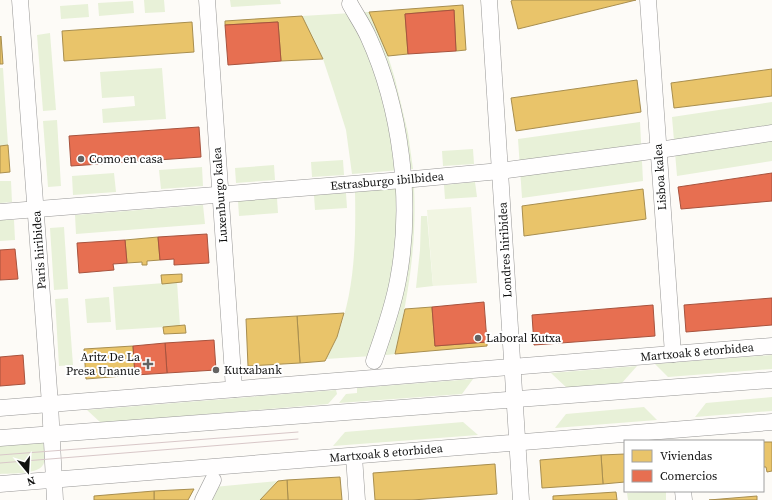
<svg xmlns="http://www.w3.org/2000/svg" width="772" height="500" viewBox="0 0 772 500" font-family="'Source Serif 4',serif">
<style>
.green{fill:#e8f1d8}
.pitch{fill:#f1f5e2}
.homes{fill:#e9c46a;stroke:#a88e4f}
.shops{fill:#e76f51;stroke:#a7533e}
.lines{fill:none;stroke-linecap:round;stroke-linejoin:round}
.minor-casing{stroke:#979695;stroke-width:17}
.minor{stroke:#fffefe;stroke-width:16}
.tram{stroke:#d8c7c8;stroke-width:1}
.poi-dot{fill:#646362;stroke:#fff;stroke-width:1.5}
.labels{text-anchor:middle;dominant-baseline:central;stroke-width:4;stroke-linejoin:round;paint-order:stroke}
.poi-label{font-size:12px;fill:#111;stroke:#fff;text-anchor:start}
.street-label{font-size:12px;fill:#111;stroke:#fff}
</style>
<rect width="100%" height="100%" fill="#fdfbf7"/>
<g class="green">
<path d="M144,0H164L165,12L145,13Z"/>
<path d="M230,0H280L281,4L231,7Z"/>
<path d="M133,1L134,13L99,16L98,3Z"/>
<path d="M88,4L89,17L61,19L60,6Z"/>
<path d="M359,12H369L388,56L395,79L408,133L413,169L405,170Z"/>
<path d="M352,13L377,68L400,170L352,174L346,130L334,92L323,59L302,16Z"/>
<path d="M50,33L56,110L43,111L37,35Z"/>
<path d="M0,68H3L8,145L0,146Z"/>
<path d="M162,68L166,119L103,123L102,109L135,106L134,96L102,98L100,72Z"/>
<path d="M772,102V161L677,176L672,117Z"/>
<path d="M57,120L61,186L48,187L43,121Z"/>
<path d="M640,122L643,181L522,198L518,139Z"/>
<path d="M473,149L474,164L443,166L442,151Z"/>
<path d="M343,160L344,175L312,177L311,162Z"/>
<path d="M274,165L275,180L236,183L235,168Z"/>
<path d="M202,167L203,186L161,189L159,170Z"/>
<path d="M114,173L116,192L73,195L72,176Z"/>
<path d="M0,181H11L12,202L0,203Z"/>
<path d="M475,182L477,197L445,199L444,185Z"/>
<path d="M414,186C417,246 408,296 395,354L378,356L407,187Z"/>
<path d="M402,188L398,259L372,356L326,359C329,352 334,345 337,337C355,291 356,240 355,192Z"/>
<path d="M346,193L347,208L315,210L314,195Z"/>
<path d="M277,198L278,213L239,216L238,201Z"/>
<path d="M203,205L205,224L76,234L75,215Z"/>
<path d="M421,216H427L433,286L416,288L420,250Z"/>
<path d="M0,220H14L15,240L0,241Z"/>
<path d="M64,227L68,289L54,290L50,228Z"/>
<path d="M177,282L180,326L116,330L113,287Z"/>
<path d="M109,297L111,322L87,323L85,299Z"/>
<path d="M68,298L73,365L59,366L55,299Z"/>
<path d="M772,355V369L668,377L655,364Z"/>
<path d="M637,366L621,384L568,389L551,373Z"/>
<path d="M473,379L462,394L339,403L346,394L357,393V388Z"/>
<path d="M336,390L337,394L328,404L101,423L87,410Z"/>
<path d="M772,397V411L695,417L706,403Z"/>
<path d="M644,407L657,420L555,428L566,414Z"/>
<path d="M463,422L478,435L333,446L345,432Z"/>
<path d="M43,442C44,449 46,457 44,463C40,475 11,473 0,474V445Z"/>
<path d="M278,481L260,500H208L214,487Z"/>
<path d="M666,491V500H628L627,493Z"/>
</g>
<path class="pitch" d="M471,207L477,283L433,286L427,210Z"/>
<g class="homes">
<path d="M513,0H636L518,29L511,1Z"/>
<path d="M463,5L466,50L456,51L454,10L405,14L408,54L388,56L369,12Z"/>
<path d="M302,16L323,59L281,61L278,22L225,25V21Z"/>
<path d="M192,22L194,52L64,61L62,31Z"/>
<path d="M1,36L3,64H0V37Z"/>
<path d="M772,69V96L674,108L671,83Z"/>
<path d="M637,80L641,112L516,131L511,98Z"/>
<path d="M8,145L10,172L0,173V146Z"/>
<path d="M643,189L646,219L524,236L522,206Z"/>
<path d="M158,237L160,260L147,261V265H142V262L127,263L125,240Z"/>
<path d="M182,274V282L162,284L161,275Z"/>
<path d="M432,307L435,346L487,342V346L395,354L405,309Z"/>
<path d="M344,313L337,337L325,361L300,363L297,316Z"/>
<path d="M297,316L300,363L248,366L246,319Z"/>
<path d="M185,325L186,333L164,334L163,327Z"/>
<path d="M133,346L135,375L86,379L84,349Z"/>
<path d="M763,442H772V471L767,472L766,467H763Z"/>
<path d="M625,454V482L603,484L601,455Z"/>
<path d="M601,455L603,484L542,488L540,460Z"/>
<path d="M495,464L497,494L412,500H375L373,473Z"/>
<path d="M340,477L342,500H288L287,480Z"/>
<path d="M287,480L288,500H260L278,481Z"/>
<path d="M194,489L188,500H154V491Z"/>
<path d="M154,491V500H94V496Z"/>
<path d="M616,492L617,500H553V496Z"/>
<path d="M757,496V500H709Z"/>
</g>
<g class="shops">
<path d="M454,10L456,51L408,54L405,14Z"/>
<path d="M278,22L281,61L228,65L225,25Z"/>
<path d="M199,127L201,157L71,166L69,136Z"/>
<path d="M772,173V201L681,209L678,187Z"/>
<path d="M207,234L209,263L174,265V259L160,260L158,237Z"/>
<path d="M125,240L127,263L113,264L114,270L79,273L77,243Z"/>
<path d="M15,249L18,279L0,280V250Z"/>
<path d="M772,298V325L686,332L684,305Z"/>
<path d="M484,302L487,342L435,346L432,307Z"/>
<path d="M653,305L655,336L534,345L532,315Z"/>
<path d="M214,340L216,370L167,373L165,343Z"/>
<path d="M165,343L167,373L135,375L133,346Z"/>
<path d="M23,355L25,384L0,386V357Z"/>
</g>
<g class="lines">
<defs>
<g id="minor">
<path d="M20,0L50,404L55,500"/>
<path d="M207,0L234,389"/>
<path d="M489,0L521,500"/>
<path d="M648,0L673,354"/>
<path d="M350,4C356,15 363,25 368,36C401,108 413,202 398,280C393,308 383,335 374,361"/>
<path d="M0,212L403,180L500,171L659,150L772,133"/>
<path d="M0,408L772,346"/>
<path d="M0,438L772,380"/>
<path d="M354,456L357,500"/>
<path d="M0,484L772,422"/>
<path d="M683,491L684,500"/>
<path d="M203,500L213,480"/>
</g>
</defs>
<use href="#minor" class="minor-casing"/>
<use href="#minor" class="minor"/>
<g class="tram">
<path d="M0,455L298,432"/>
<path d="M0,463L298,439"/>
</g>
</g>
<g class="poi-dot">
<circle cx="81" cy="159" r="4"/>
<circle cx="478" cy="338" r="4"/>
<path d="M146 358h4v4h4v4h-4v4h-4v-4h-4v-4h4z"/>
<circle cx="216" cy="370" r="4"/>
</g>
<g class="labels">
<g class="poi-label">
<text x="89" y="159">Como en casa</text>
<text x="486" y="338">Laboral Kutxa</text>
<text x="140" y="357" text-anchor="end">Aritz De La<tspan x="140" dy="14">Presa Unanue</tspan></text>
<text x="224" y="370">Kutxabank</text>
</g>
<g class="street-label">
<text transform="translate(660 177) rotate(-94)">Lisboa kalea</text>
<text transform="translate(387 181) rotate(-5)">Estrasburgo ibilbidea</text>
<text transform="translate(220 195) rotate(-94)">Luxenburgo kalea</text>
<text transform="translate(39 250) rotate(-94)">Paris hiribidea</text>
<text transform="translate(505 250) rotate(-93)">Londres hiribidea</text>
<text transform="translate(697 352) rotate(-5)">Martxoak 8 etorbidea</text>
<text transform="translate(386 453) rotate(-5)">Martxoak 8 etorbidea</text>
</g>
</g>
<rect x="624" y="440" width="140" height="52" fill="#ffffff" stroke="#a0a0a0"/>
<rect x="632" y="450" width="20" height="12" fill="#e9c46a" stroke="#a0a0a0"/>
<text x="660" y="460" font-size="12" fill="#111111">Viviendas</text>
<rect x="632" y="470" width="20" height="12" fill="#e76f51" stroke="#a0a0a0"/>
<text x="660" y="480" font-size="12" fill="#111111">Comercios</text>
<g transform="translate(28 472) rotate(162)" stroke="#ffffff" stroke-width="3" paint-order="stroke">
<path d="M0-3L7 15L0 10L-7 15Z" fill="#111111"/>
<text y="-6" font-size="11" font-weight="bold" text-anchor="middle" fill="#111111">N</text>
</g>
</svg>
